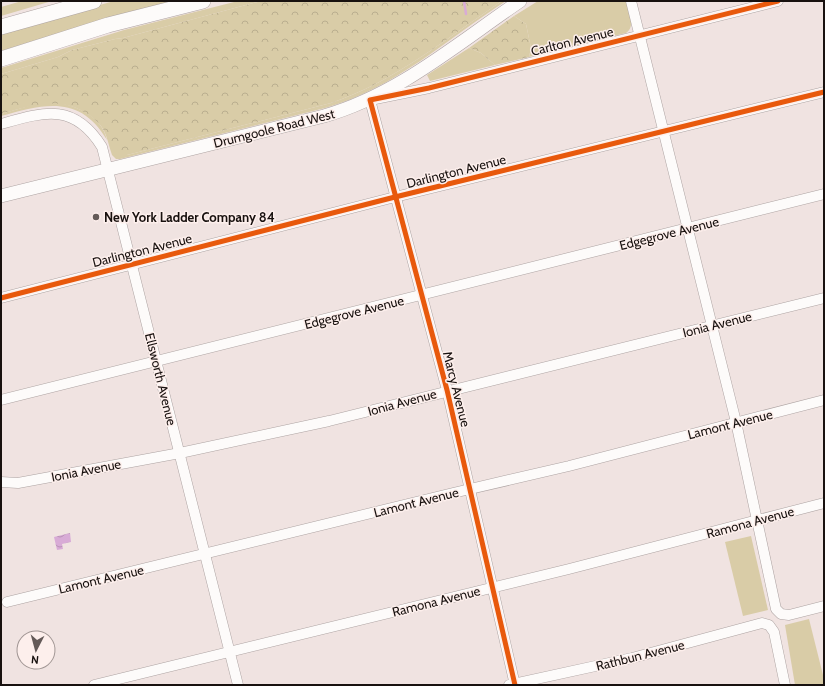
<svg xmlns="http://www.w3.org/2000/svg" width="825" height="686" viewBox="0 0 825 686" font-family="Cabin,sans-serif">
<style>
.grass{fill:#d9cca7}
.forest{fill:url(#forest-crowns)}
.water{fill:url(#water-waves)}
.lines{fill:none;stroke-linecap:round;stroke-linejoin:round}
.stream{stroke:#d8abd6;stroke-width:2.5}
.minor-casing{stroke:#ada3a2;stroke-width:11}
.major-casing{stroke:#ada3a2;stroke-width:14}
.highway-casing{stroke:#ada3a2;stroke-width:16}
.minor{stroke:#fdfbfa;stroke-width:10}
.major{stroke:#fdfbfa;stroke-width:13}
.highway{stroke:#fdfbfa;stroke-width:15}
.cycleway-casing{stroke:#fdefec;stroke-width:8}
.cycleway{stroke:#e8590c;stroke-width:5}
.poi-dot{fill:#645a58;stroke:#fdefec;stroke-width:1.5}
.labels{text-anchor:middle;dominant-baseline:central;stroke-width:3;stroke-linejoin:round;paint-order:stroke}
.street-label{font-size:13px;fill:#18110f;stroke:#fdefec}
.poi-label{font-size:13px;font-weight:bold;fill:#18110f;stroke:#fdefec;text-anchor:start}
</style>
<defs>
<pattern id="forest-crowns" width="20" height="18" patternUnits="userSpaceOnUse"><rect width="20" height="18" fill="#d9cca7"/><path d="M2 6a3 3 0 1 1 6 0M12 15a3 3 0 1 1 6 0" fill="none" stroke="#baae8f"/></pattern>
<pattern id="water-waves" width="16" height="10" patternUnits="userSpaceOnUse"><rect width="16" height="10" fill="#d8abd6"/><path d="M0 5q4-4 8 0t8 0" fill="none" stroke="#b992b6"/></pattern>
</defs>
<rect width="100%" height="100%" fill="#f0e3e1"/>
<g class="grass">
<path d="M22,1H52L1,16V7Z"/>
<path d="M114,1H174L81,26L1,51V33Z"/>
<path d="M238,1H261L123,38L115,39L72,50L58,57L1,74V68L124,30Z"/>
<path d="M502,1H506C447,39 394,89 325,108L120,159H116L112,155H127L331,103C394,82 447,38 502,1Z"/>
<path d="M538,1H627C629,11 636,27 626,33L529,57L531,48L526,24L514,16Z"/>
<path d="M469,48L481,53L495,65L430,81L427,75Z"/>
<path d="M53,102C76,105 102,116 107,140C80,94 44,104 1,116V114L32,105Z"/>
<path d="M751,536L768,610L743,616L725,542Z"/>
<path d="M809,619L824,679V685H795L785,625Z"/>
</g>
<g class="forest">
<path d="M261,1H502C447,38 394,82 331,103L127,155H112C109,146 107,136 103,129C99,122 91,116 84,112C57,96 30,106 1,114V74L58,57L72,50L115,39L123,38Z"/>
<path d="M514,16L526,24L531,48L529,57L495,65L481,53L469,48Z"/>
</g>
<path class="water" d="M70,533L71,542L62,544L63,549L57,550L54,537Z"/>
<g class="lines">
<path class="stream" d="M464,1L466,14"/>
<defs>
<g id="minor">
<path d="M631,1L736,422L776,609L781,614L789,615L824,606"/>
<path d="M1,124C44,112 74,102 102,147L238,685"/>
<path d="M1,298L395,197L824,92"/>
<path d="M1,400L824,194"/>
<path d="M1,482L18,483L180,453L329,421L824,298"/>
<path d="M7,602L453,493L569,466L824,400"/>
<path d="M94,685L569,569L824,503"/>
<path d="M509,685L632,658L762,623L769,625L774,632L785,685"/>
<path d="M515,685L447,390L370,100L429,88L778,1"/>
</g>
<path id="major" d="M1,196L324,116C398,95 458,43 520,1"/>
<g id="highway">
<path d="M1,27L94,1"/>
<path d="M1,59L108,25L203,1"/>
</g>
</defs>
<use href="#minor" class="minor-casing"/>
<use href="#major" class="major-casing"/>
<use href="#highway" class="highway-casing"/>
<use href="#minor" class="minor"/>
<use href="#major" class="major"/>
<use href="#highway" class="highway"/>
<defs>
<g id="cycleway">
<path d="M1,298L395,197L824,92"/>
<path d="M515,685L447,390L370,100L429,88L778,1"/>
</g>
</defs>
<use href="#cycleway" class="cycleway-casing"/>
<use href="#cycleway" class="cycleway"/>
</g>
<circle class="poi-dot" cx="96" cy="217" r="4"/>
<g class="labels">
<g class="street-label">
<text transform="translate(572 41) rotate(-14)">Carlton Avenue</text>
<text transform="translate(274 128) rotate(-14)">Drumgoole Road West</text>
<text transform="translate(456 171) rotate(-14)">Darlington Avenue</text>
<text transform="translate(669 233) rotate(-14)">Edgegrove Avenue</text>
<text transform="translate(142 250) rotate(-14)">Darlington Avenue</text>
<text transform="translate(354 312) rotate(-14)">Edgegrove Avenue</text>
<text transform="translate(717 324) rotate(-14)">Ionia Avenue</text>
<text transform="translate(161 379) rotate(76)">Ellsworth Avenue</text>
<text transform="translate(457 389) rotate(76)">Marcy Avenue</text>
<text transform="translate(402 402) rotate(-15)">Ionia Avenue</text>
<text transform="translate(730 424) rotate(-14)">Lamont Avenue</text>
<text transform="translate(86 470) rotate(-11)">Ionia Avenue</text>
<text transform="translate(416 502) rotate(-14)">Lamont Avenue</text>
<text transform="translate(750 522) rotate(-15)">Ramona Avenue</text>
<text transform="translate(101 579) rotate(-13)">Lamont Avenue</text>
<text transform="translate(436 601) rotate(-14)">Ramona Avenue</text>
<text transform="translate(640 655) rotate(-14)">Rathbun Avenue</text>
</g>
<g class="poi-label">
<text x="104" y="217">New York Ladder Company 84</text>
</g>
</g>
<rect width="825" height="686" fill="none" stroke="#18110f" stroke-width="4"/>
<g transform="translate(36 650) rotate(186)"><circle r="19" fill="#fdefec" stroke="#a19694"/>
<path d="M0-3L7 15L0 10L-7 15Z" fill="#645a58"/>
<text y="-6" font-size="11" font-weight="bold" text-anchor="middle" fill="#18110f">N</text>
</g>
</svg>
